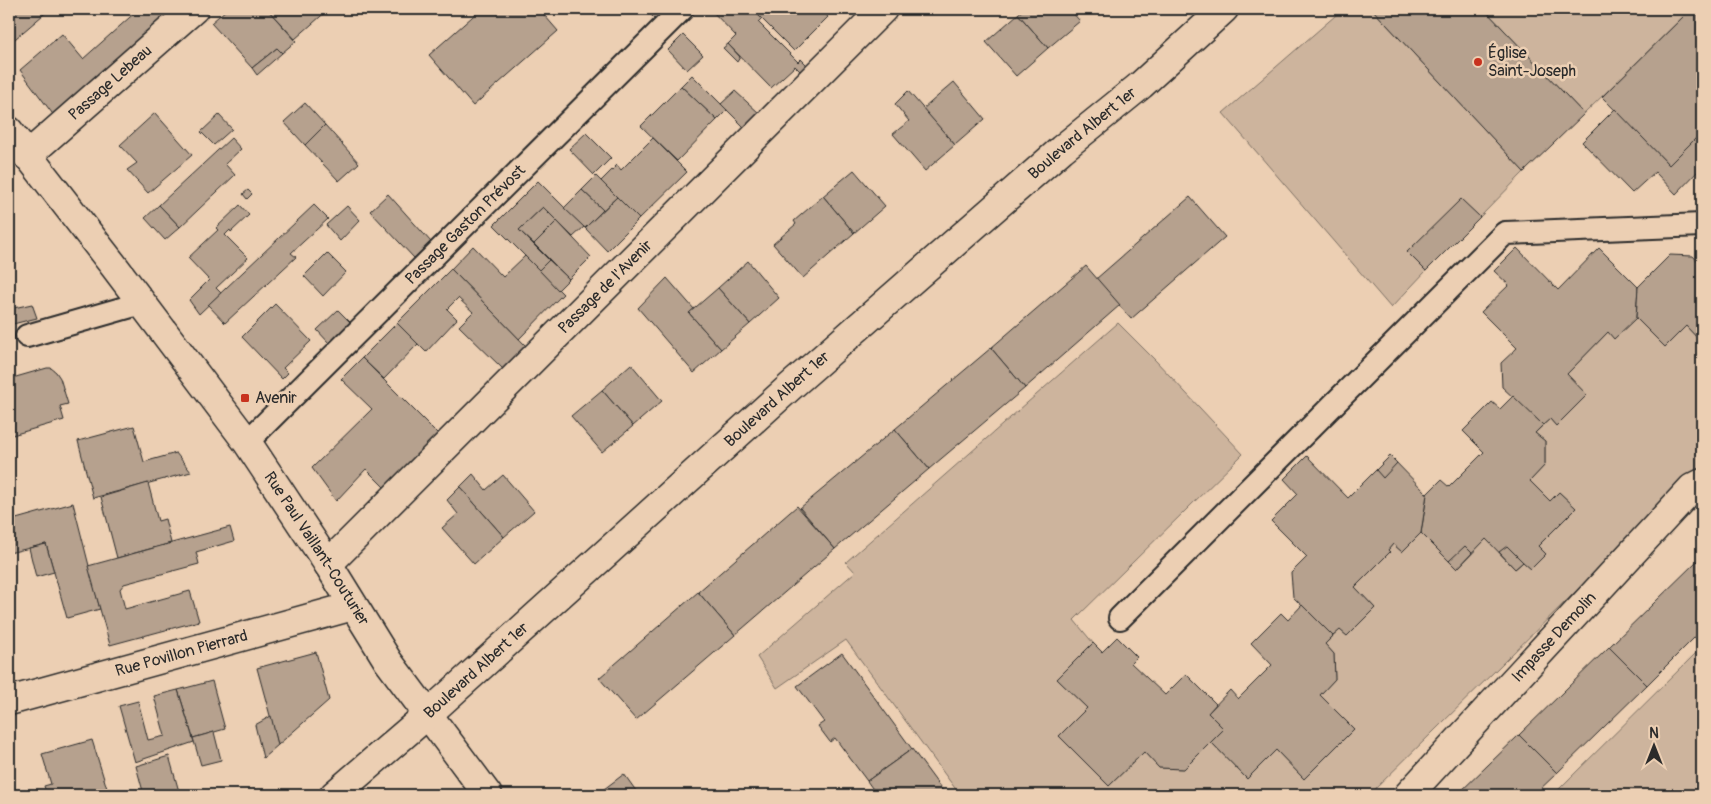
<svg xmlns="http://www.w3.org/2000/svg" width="1711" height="804" viewBox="0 0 1711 804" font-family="Pangolin,sans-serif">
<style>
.green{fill:#cdb49d;stroke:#7c7064}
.building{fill:#b6a18e;stroke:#2b2b2b}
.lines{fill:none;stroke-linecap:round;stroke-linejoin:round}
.service-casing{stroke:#2b2b2b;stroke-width:26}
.minor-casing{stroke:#2b2b2b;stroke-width:31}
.secondary-casing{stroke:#2b2b2b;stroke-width:31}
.service{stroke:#eccfb3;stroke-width:22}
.minor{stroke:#eccfb3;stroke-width:28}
.secondary{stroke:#eccfb3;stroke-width:28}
.poi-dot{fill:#c8321e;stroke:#eccfb3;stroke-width:2}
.labels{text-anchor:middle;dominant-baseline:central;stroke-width:5;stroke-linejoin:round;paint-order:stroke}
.poi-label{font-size:16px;fill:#2b2b2b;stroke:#eccfb3;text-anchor:start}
.street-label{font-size:16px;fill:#2b2b2b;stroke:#eccfb3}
</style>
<rect width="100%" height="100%" fill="#eccfb3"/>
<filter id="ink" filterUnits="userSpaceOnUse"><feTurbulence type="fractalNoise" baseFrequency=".02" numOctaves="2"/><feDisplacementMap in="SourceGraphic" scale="10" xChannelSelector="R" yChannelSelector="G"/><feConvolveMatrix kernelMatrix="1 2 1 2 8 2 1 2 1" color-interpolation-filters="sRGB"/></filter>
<g filter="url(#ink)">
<g class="green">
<path d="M1343,9H1372L1524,172L1480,217L1461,200L1408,252L1426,271L1391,308L1223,113Z"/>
<path d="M1484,9H1691L1584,114Z"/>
<path d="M1636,318L1665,347L1686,326L1702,343V467L1369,795H960L846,640L777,688L757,657L855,572L846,562L1118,323L1156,361L1243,454L1074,620L1093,643L1057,679L1087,708L1059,736L1109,786L1144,752L1159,768L1184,769L1211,742L1247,779L1276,750L1304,779L1354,729L1320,695L1335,679L1334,654L1325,644L1340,630L1347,636L1375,608L1355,587L1390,552L1388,550L1393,544L1402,552L1421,533L1457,568L1486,539L1523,562L1531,569L1546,554L1538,546L1576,508L1559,492L1550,501L1530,481L1545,465V441L1535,433L1550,419L1556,426L1567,374L1608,332L1614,338Z"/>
<path d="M1702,647V795H1697L1691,789L1684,795H1553Z"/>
</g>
<g class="building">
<path d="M10,9H50L9,44Z"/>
<path d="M139,9H169L172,13L55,117L20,70L62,34L83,59Z"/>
<path d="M227,9H267L296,41L282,53L277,48L252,68L211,23Z"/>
<path d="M267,9H329L295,39Z"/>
<path d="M481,9H539L558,31L473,106L429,55Z"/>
<path d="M645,9H669L657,21Z"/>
<path d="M710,9H752L762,18L758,22L798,62L801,59L807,65L801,72L795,66L771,88L728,44L736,36Z"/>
<path d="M752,9H820L828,17L794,51Z"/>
<path d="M1024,9H1069L1080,21L1048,48L1018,14Z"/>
<path d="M1372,9H1484L1584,114L1524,172Z"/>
<path d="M1691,9H1702V132L1669,165L1602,97Z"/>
<path d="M1018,14L1048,48L1016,76L986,42Z"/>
<path d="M683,35L703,55L687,70L668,50Z"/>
<path d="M728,44L740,57L737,62L723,48Z"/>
<path d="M277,48L282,53L257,75L252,68Z"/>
<path d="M692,75L727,110L717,120L681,86Z"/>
<path d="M954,82L985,119L955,145L923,109Z"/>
<path d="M681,86L717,120L677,161L641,126Z"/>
<path d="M735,91L759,113L745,128L721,104Z"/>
<path d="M908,91L955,145L925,171L893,134L909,121L895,104Z"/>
<path d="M305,103L325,125L305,145L284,122Z"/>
<path d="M1615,109L1669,165L1702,132V167L1676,194L1655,172L1632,193L1582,142Z"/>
<path d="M155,113L192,155L148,193L127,170L137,163L120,145Z"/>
<path d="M219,115L232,129L214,145L201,132Z"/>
<path d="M325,125L359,163L339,181L305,145Z"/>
<path d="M586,133L611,158L594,175L569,149Z"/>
<path d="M231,138L241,149L225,164L235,175L180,227L159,205Z"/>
<path d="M653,138L687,172L639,219L601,181L617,165L621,170Z"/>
<path d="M854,170L885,206L854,233L823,196Z"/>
<path d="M596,176L617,197L603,210L582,190Z"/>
<path d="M538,181L584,227L573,237L543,207L519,230L549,260L539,270L494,225Z"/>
<path d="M248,190L252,194L247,199L243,194Z"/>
<path d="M582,190L603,210L585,228L564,208Z"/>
<path d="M388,194L431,242L414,258L370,211Z"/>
<path d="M823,196L854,233L803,278L773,244L796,224L794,221Z"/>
<path d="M617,197L639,219L607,251L585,228Z"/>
<path d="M1190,197L1225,237L1131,319L1096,279Z"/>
<path d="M1461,199L1480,217L1426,271L1407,252Z"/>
<path d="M159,205L180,227L165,240L145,218Z"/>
<path d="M240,205L249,215L231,232L230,230L225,235L248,258L216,288L221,293L199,314L189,300L209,280L188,258L218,230L216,228Z"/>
<path d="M314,205L328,219L291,253L296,257L225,323L208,305Z"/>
<path d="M347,206L360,220L340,241L326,225Z"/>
<path d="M543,207L557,221L534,244L519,230Z"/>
<path d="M557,221L591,257L569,279L534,244Z"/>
<path d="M473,246L503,277L525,256L563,294L519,339L451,269Z"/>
<path d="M1517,248L1558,290L1599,248L1638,287L1636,318L1614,339L1608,332L1567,374L1587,395L1556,426L1550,419L1543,425L1502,387L1501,363L1517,348L1481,312L1509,285L1494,271Z"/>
<path d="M327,253L346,272L323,296L304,276Z"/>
<path d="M1670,255L1693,256L1702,266V343L1686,326L1665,347L1636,318L1638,287Z"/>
<path d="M549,260L569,279L558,290L539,270Z"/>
<path d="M748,261L779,298L750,324L718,288Z"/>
<path d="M1086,266L1120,305L1025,388L991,348Z"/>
<path d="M451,269L527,347L504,370L459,326L473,312L458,298L447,309L457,319L426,352L397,323Z"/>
<path d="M667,278L694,309L689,313L721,349L694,373L638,308Z"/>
<path d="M718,288L750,324L721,349L689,313Z"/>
<path d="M32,304L37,318L9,325V309Z"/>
<path d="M275,304L311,341L283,368L288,373L282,379L242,337Z"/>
<path d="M338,310L350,322L329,343L317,330Z"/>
<path d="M397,323L418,344L384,379L362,358Z"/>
<path d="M991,348L1025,388L929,469L895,429Z"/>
<path d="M362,358L439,435L386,489L366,469L336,501L312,468L372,409L341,379Z"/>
<path d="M631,364L662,401L633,426L602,390Z"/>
<path d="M47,368H51L56,372L60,378L68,404L60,406L64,420L9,436V379Z"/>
<path d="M602,390L633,426L602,452L571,416Z"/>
<path d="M1513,396L1543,425L1535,433L1545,441V465L1530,481L1550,501L1559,492L1576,508L1538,546L1546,554L1531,569L1523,562L1515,569L1486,539L1457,569L1421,533L1427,494L1441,480L1449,487L1484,452L1463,431L1492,402L1500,409Z"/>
<path d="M134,426L144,462L176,453L191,472L93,498L78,441Z"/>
<path d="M895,429L929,469L835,549L800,508Z"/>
<path d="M1307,456L1348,498L1390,456L1427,494L1421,533L1402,552L1393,544L1388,550L1390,552L1355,587L1375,608L1347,636L1340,630L1333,636L1293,597L1291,573L1307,557L1271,521L1298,494L1284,479Z"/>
<path d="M1390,456L1397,463L1383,478L1376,470Z"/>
<path d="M473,474L486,490L503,475L534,511L504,537L460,487Z"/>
<path d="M148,483L158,521L165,519L171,543L117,558L101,497Z"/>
<path d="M460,487L504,537L474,564L442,528L458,514L447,500Z"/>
<path d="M73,503L100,609L67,618L46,544L9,553V521Z"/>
<path d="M797,506L835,549L735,635L698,592Z"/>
<path d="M230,527L234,541L196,552L199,564L124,584L120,589L125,609L190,591L199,621L110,645L88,566Z"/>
<path d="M46,544L54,572L36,577L29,548Z"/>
<path d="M1465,546L1472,553L1457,569L1449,561Z"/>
<path d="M1507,546L1523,562L1515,569L1499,552Z"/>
<path d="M1699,559L1702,562V630L1647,685L1609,647Z"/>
<path d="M698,592L735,635L636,720L599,678Z"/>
<path d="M1302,605L1333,636L1325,644L1334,654L1335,679L1320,695L1354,729L1304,779L1276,750L1247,779L1211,742L1224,729L1208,713L1230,690L1238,699L1272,665L1251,643L1281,613L1288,620Z"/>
<path d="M1117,637L1137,657L1131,663L1165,695L1186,674L1216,704L1208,713L1224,729L1184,769L1159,768L1144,752L1109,786L1059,736L1087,708L1057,679L1093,643L1102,652Z"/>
<path d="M1609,647L1647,685L1557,773L1519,735Z"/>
<path d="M316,652L329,700L278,745L257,668Z"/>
<path d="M842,653L912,749L867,781L835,738L830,742L818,726L824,722L797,686Z"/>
<path d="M212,681L225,729L193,738L178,690Z"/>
<path d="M178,690L194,742L135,762L119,706L138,701L148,740L165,736L154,696Z"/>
<path d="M271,716L278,745L263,758L255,725Z"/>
<path d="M214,732L221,760L201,765L193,738Z"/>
<path d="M1519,735L1557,773L1534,795H1457Z"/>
<path d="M92,740L109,795H47L44,786L51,784L42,754Z"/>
<path d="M912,749L946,795H877L867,781Z"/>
<path d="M169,756L180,795H144L136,766Z"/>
<path d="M624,774L639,795H596Z"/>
</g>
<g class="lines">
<defs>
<g id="service">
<path d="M27,336L142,303"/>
<path id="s1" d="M247,442L682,9"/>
<path d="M1120,618L1505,233L1702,225"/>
</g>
<g id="minor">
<path id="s2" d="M9,131L114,266L247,442L328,564L388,661L488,795"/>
<path id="s3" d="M27,156L194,9"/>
<path id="s4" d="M328,564L883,9"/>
<path id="s5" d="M9,701L353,606"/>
<path id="s6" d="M1408,795L1692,488L1702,483"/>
</g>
<g id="secondary">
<path id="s7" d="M334,795L427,715L791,386L1062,149L1141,85L1224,9"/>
</g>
</defs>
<use href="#service" class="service-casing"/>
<use href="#minor" class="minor-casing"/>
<use href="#secondary" class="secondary-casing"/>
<use href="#service" class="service"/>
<use href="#minor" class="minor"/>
<use href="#secondary" class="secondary"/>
</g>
</g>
<g class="poi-dot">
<circle cx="1478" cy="62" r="5"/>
<rect x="240" y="393" width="10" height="10" rx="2.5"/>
</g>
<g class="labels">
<g class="poi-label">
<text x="1488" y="53">Église<tspan x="1488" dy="18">Saint-Joseph</tspan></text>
<text x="255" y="398">Avenir</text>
</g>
<g class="street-label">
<text stroke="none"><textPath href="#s3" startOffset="111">Passage Lebeau</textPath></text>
<text stroke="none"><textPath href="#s7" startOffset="999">Boulevard Albert 1er</textPath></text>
<text stroke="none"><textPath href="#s1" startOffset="308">Passage Gaston Prévost</textPath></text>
<text stroke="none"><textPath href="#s4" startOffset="392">Passage de l'Avenir</textPath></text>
<text stroke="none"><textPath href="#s7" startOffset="594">Boulevard Albert 1er</textPath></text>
<text stroke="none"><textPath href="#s2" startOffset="519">Rue Paul Vaillant-Couturier</textPath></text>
<text stroke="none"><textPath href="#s6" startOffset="215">Impasse Demolin</textPath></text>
<text stroke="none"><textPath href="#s5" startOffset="179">Rue Povillon Pierrard</textPath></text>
<text stroke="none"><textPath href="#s7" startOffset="189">Boulevard Albert 1er</textPath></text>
</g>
</g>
<rect width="1711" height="804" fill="none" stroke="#eccfb3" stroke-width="30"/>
<rect x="15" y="15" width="1681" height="774" fill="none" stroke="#2b2b2b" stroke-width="2" filter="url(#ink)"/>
<g transform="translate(1654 746)" stroke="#eccfb3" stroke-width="4" paint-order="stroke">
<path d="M0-4L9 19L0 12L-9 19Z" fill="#2b2b2b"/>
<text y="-8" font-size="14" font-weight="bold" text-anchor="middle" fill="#2b2b2b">N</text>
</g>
</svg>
